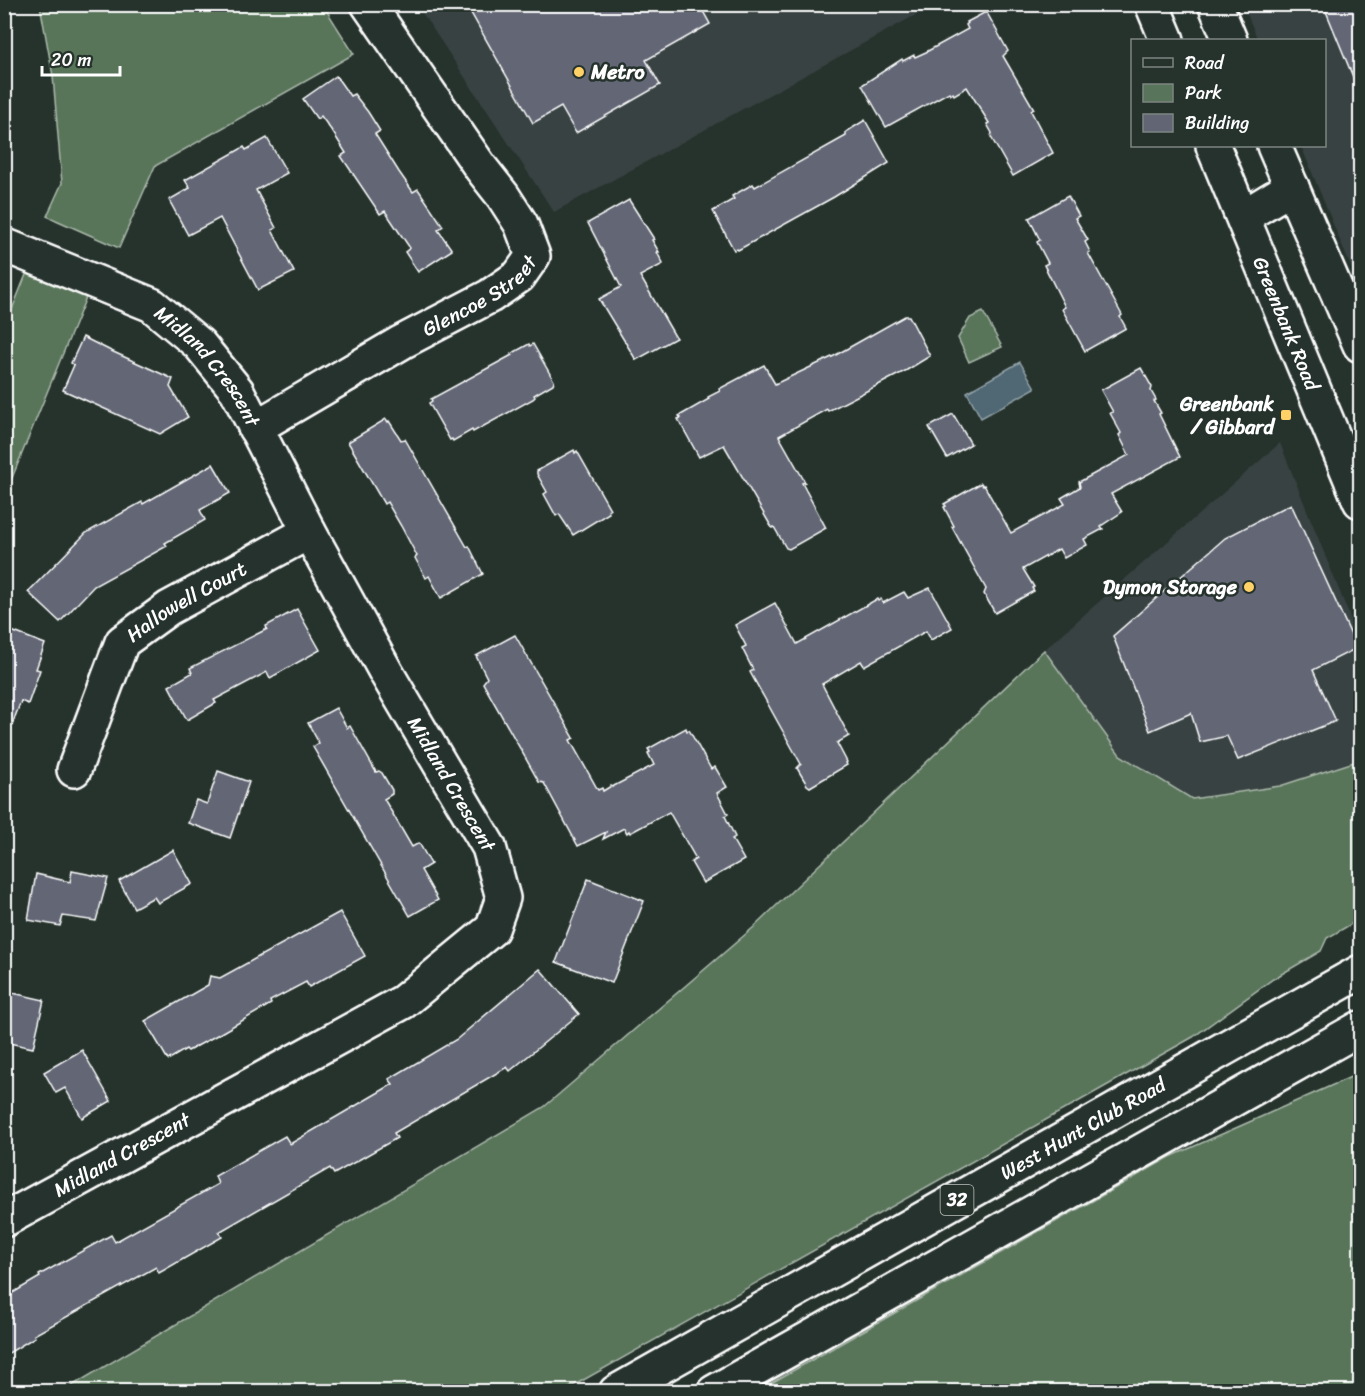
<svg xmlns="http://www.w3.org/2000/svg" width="1365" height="1396" viewBox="0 0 1365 1396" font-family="Sriracha,sans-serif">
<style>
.built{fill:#384242}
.green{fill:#58745a;stroke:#acbaac;stroke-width:1.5}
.water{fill:#4f6773;stroke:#95a4ab;stroke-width:1.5}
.building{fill:#626674;stroke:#fff;stroke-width:1.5}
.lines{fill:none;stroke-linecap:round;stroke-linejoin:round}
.minor-casing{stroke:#fff;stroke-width:38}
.major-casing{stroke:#fff;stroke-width:38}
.minor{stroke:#26332d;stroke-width:33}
.major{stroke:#26332d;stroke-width:33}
.poi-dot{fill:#ffd166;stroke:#26332d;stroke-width:2}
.labels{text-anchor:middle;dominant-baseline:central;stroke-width:5;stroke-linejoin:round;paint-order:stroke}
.shield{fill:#26332d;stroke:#bec2c0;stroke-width:1.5}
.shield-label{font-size:18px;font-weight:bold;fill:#fff}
.poi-label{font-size:20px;font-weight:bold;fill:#fff;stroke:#26332d;text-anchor:end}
.street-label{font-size:20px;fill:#fff;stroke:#26332d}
</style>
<rect width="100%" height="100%" fill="#26332d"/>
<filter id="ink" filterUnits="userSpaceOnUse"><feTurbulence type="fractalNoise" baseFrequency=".0167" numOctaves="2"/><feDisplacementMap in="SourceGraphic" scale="12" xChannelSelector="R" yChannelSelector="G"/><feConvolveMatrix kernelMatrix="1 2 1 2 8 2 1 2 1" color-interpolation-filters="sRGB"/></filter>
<g filter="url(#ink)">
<g class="built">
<path d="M417,5H934L554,212Z"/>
<path d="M1243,5H1360V289L1301,146H1324V40H1258Z"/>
<path d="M1280,443L1360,642V760L1280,786L1192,799L1120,755L1044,650Z"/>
</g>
<g class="green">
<path d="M40,5H323L354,54L155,166L119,248L47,216L62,183L53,76Z"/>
<path d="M29,267L89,290L5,495V327Z"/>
<path d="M983,312L1002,347L969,362L958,338L970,318Z"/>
<path d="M1044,650L1120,755L1192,799L1280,786L1360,760V919L1327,938L1321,951L1273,979L1193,1037L564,1391H63L544,1107L754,927Z"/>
<path d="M1360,1073V1391H757L1170,1157Z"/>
</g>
<path class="water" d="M1020,362L1035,388L981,418L967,392Z"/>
<g class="building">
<path d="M466,4H699L710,24L646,60L660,85L576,133L561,107L533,123Z"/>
<path d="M1323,4H1360V94Z"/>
<path d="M984,13H987L1008,51L1003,56L1034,109L1031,111L1053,153L1013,176L991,137L992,133L987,124L989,123L967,87L954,95L953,93L950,95L949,92L886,127L862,85L902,59L903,61L914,55L915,57L926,52L968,29L966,25L968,23L967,22Z"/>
<path d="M336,76L350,96L354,94L368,112L380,131L375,134L399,172L413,192L418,189L443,226L438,230L452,250L418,272L405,252L410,248L397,229L385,211L380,214L341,156L346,153L334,134L321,116L317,119L303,99Z"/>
<path d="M865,120L889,163L834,197L738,250L737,249L734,250L713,211L734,199L732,196L753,184L755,187L846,136V132Z"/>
<path d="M267,138L287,173L256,190L276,228L272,230L294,272L258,290L220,218L188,235L169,200L190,188L185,180L244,147L246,150Z"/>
<path d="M1068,196L1079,216L1075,218L1088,240L1085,242L1090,252L1088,253L1122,315L1120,317L1126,328L1085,351L1062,309L1065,307L1044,265L1048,263L1037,242L1040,240L1029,218Z"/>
<path d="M629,200L654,239L652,240L659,252H657L663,264L640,276L676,338L636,360L599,299L621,287L588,223Z"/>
<path d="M905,316H909L930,356L907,370L828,411L827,409L779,436L805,482L802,483L826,528L789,549L786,548L774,527L772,528L724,445L699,457L678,419L681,418L679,416L709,399L708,397L720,391L719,389L764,365L775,384L834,356Z"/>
<path d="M83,337L109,350L173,379L170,387L188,417L160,434L63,390L74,365L71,363Z"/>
<path d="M529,344L530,346L533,344L554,381L553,384L534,395L535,397L533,399L473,432L472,430L453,441L452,439L450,440L429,403L432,401L431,399L512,355L511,354Z"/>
<path d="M1141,368L1152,387L1151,391L1156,400L1154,401L1161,413L1159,414L1180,457L1111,494L1122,512L1101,526L1103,529L1084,539L1087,545L1064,558L1059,549L1023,569L1034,587L1032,588L1034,591L995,613L984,594L986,589L952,527L954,526L944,507L946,506L944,504L981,483L983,486L984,485L1011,533L1065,504L1061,498L1080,487L1079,482L1129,455L1119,435L1121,433L1110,413L1113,412L1101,390Z"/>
<path d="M953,414L971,444L947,458L929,427Z"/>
<path d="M386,419L388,422L389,421L401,440L405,439L467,547L469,546L483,574L441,598L429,576L426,578L415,558L417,556L401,526L387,502L384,504L348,442Z"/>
<path d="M574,450L575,453L577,451L610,509L608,510L609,513L573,535L559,514L556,516L544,494L547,492L537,474V471Z"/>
<path d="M213,464L230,493L200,510L205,520L165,543L167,546L94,586L60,622L28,592L86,533L142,502L143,504Z"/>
<path d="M1291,504L1357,648L1313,670L1336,721L1238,760L1227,736L1200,742L1191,713L1150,731L1113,636L1225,538Z"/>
<path d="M930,588L952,628L931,640L926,631L864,666L861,661L822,684L849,736L837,743L847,762L846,763L847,765L810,787L807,785L797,768L801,764L750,672L753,670L742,648L746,646L735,625L775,603L797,644L877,599L878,601L881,599L883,603L904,592L908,598Z"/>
<path d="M297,609L320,650L270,678L267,672L214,700L216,703L187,720L169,686L192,673L190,668L267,629L266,626Z"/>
<path d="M9,630L45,644L36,669L40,670L28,704L21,701L7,738H4V643Z"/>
<path d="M515,635L574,738L570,740L598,790L602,788L603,791L611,786L612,787L654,765L648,753L650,752L648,749L686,728L687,731L689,730L711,769L715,767L727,787L717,793L728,814L725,816L735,837L732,839L744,860L703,883L691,862L696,859L669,812L630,833L629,831L627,833L624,828L603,839L606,832L578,846L544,783L539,782L483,683L487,678L476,656Z"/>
<path d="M336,708L347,728L350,726L376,772L379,771L382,773L392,790V794L384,799L412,847L419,843L431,864L421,870L438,900L410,916L313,747L319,743L308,723Z"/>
<path d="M218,771L249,782L230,838L188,823L196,800L207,804Z"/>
<path d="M173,850L192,884L158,903L154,897L134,908L119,881Z"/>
<path d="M72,871L108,878L96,921L63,916L60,926L28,920L36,874L70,882Z"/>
<path d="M588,879L644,901L612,983L556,962Z"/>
<path d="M340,912L365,956L309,987L306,982L270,1001L271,1004L219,1034L188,1051L186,1049L168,1060L145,1021L208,985L210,976L220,978Z"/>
<path d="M540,969L579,1014L510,1071L507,1067L394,1133L397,1138L334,1174L330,1168L219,1232L222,1237L159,1273L156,1267L34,1335L35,1337L4,1356V1298L40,1277L39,1275L111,1235L115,1242L218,1184L215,1176L285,1136L290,1144L393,1084L389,1079L457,1039Z"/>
<path d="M4,991L44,1000L33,1048L4,1042Z"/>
<path d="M82,1050L111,1101L82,1118L65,1088L56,1093L44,1072Z"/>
</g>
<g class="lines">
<defs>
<g id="minor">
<path id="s1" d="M4,245L152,305L199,344L237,391L309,532L387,674L489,847L503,898L492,929L403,1002L4,1220"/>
<path id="s2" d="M255,428L402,342L490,296L519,276L533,256L521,224L503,196L481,168L368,4"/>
<path id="s3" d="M74,770L122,642L169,608L309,532"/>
</g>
<g id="major">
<path d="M1152,4L1167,40"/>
<path d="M1215,4L1230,40"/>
<path id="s4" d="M1213,146L1360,501"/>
<path d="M1274,146L1360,345"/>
<path d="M1244,216L1292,187"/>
<path id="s5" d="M616,1392L1360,972"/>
<path d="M714,1392L1360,1028"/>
</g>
</defs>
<use href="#minor" class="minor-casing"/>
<use href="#major" class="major-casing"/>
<use href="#minor" class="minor"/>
<use href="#major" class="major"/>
</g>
</g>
<g class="poi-dot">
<circle cx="579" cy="72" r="6"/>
<rect x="1280" y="409" width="12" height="12" rx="3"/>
<circle cx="1249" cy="587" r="6"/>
</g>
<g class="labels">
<rect class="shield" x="940.5" y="1185" width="33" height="30" rx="4.5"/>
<g class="shield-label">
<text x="957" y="1200">32</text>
</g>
<g class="poi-label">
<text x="591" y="72" text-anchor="start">Metro</text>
<text x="1274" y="404">Greenbank<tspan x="1274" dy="23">/ Gibbard</tspan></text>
<text x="1237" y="587">Dymon Storage</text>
</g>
<g class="street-label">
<text stroke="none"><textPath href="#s2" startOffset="261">Glencoe Street</textPath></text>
<text stroke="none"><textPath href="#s4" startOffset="192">Greenbank Road</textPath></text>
<text stroke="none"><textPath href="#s1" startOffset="243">Midland Crescent</textPath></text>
<text stroke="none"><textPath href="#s3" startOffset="213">Hallowell Court</textPath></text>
<text stroke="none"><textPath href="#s1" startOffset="729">Midland Crescent</textPath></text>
<text stroke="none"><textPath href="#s5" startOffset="536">West Hunt Club Road</textPath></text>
<text transform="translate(122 1155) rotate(-29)">Midland Crescent</text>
</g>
</g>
<rect width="1365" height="1396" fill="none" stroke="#26332d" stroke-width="24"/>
<rect x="12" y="12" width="1341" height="1372" fill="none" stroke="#fff" stroke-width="2" filter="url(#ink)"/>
<rect x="1131" y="39" width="195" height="108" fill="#26332d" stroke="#7d8581" stroke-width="1.5"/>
<rect x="1143" y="58" width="30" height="9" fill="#26332d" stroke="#7d8581" stroke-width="1.5"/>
<text x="1185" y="69" font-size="18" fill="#ffffff">Road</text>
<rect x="1143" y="84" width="30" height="18" fill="#58745a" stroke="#7d8581" stroke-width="1.5"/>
<text x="1185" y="99" font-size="18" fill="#ffffff">Park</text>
<rect x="1143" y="114" width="30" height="18" fill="#626674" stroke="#7d8581" stroke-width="1.5"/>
<text x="1185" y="129" font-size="18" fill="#ffffff">Building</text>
<path d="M42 66v9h78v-9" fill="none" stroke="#ffffff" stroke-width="3"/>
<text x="51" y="66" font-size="18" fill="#ffffff" stroke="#26332d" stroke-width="4.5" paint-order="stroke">20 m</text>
</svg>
